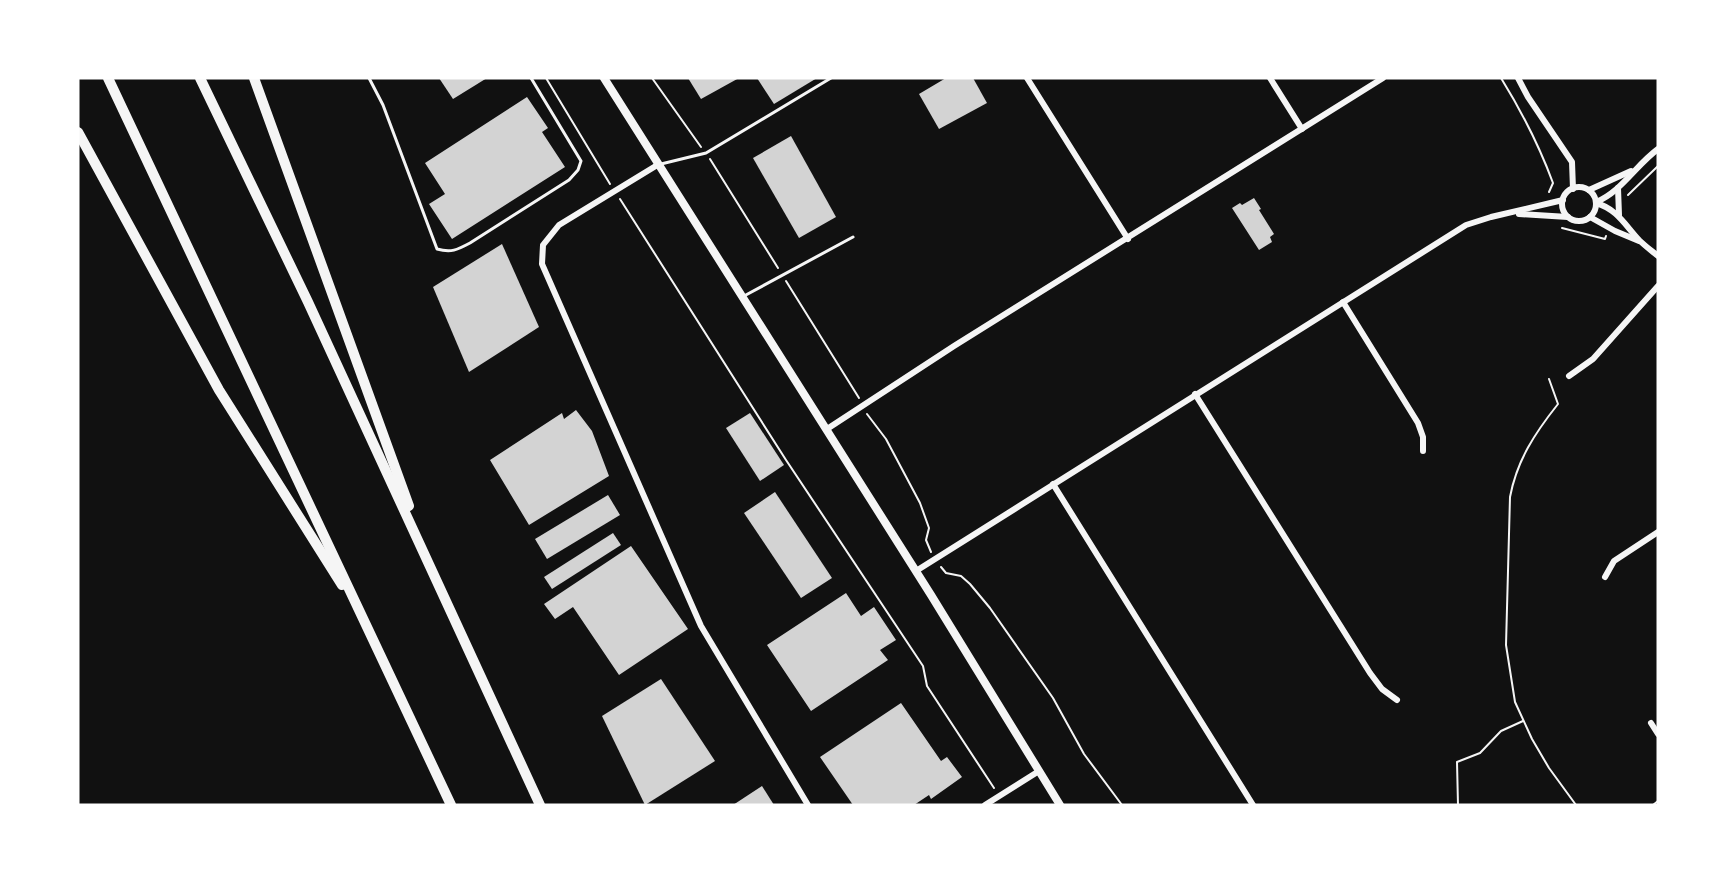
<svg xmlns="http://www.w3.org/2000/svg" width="1736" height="883" viewBox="0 0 1736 883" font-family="'Varela Round',sans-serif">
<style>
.building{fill:#d3d3d3}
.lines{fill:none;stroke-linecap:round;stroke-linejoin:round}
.path{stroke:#f5f5f5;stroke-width:2}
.service{stroke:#f5f5f5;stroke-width:3}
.minor{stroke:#f5f5f5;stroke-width:6}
.secondary{stroke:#f5f5f5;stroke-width:8}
.motorway{stroke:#f5f5f5;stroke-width:10}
</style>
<rect width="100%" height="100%" fill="#111"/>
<g class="building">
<path d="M439,78H487L453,99Z"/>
<path d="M688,78H739L701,99Z"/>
<path d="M757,78H817L774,104Z"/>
<path d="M946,78H973L987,103L939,129L919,94Z"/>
<path d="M527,97L548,128L542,132L565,167L452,239L429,204L445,194L425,163Z"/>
<path d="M791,136L836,217L799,238L753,158Z"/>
<path d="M1254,198L1261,209L1259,210L1274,234L1270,237L1272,242L1259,250L1232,208L1240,203L1242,205Z"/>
<path d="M502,244L539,327L469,372L433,287Z"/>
<path d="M576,410L592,431L609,476L529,525L490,460L562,413L564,419Z"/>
<path d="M750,413L784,465L760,481L726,428Z"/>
<path d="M775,492L832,578L801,598L744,513Z"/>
<path d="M608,495L620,515L547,559L535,539Z"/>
<path d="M613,533L621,545L552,589L544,577Z"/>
<path d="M631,546L688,629L619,675L573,607L555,619L544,604Z"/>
<path d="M846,593L861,616L874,607L896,640L880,650L888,660L811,711L767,645Z"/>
<path d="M661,679L715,761L645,805L602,716Z"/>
<path d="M901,703L941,761L947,757L962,777L931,799L929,795L914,805H853L820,757Z"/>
<path d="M762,786L774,805H733Z"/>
</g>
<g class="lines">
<g class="path">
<path d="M546,78L610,184"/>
<path d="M652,78L701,147"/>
<path d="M1501,78C1522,112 1539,145 1553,183L1549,192"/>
<path d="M710,159L778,268"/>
<path d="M1628,195L1658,166"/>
<path d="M620,199L786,460L923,666L927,686L994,788"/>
<path d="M1562,228L1605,239L1606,236"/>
<path d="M786,281L859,398"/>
<path d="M1549,379L1558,404C1535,433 1517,460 1510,497L1506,645L1515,702L1532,739L1549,768L1576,805"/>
<path d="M867,414L886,439L920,503L929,528L926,540L931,552"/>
<path d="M941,567L946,573L961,576L970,584L990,608L1053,698L1084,754L1122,805"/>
<path d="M1458,805L1457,762L1480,753L1501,731L1523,721"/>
<path d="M1653,805L1658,801"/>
</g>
<g class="service">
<path d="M369,78L383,105L437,249C451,253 457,250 470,243L569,180L578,170L581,161L531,78"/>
<path d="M661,164L706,153L831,78"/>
<path d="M744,296L853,237"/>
</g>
<g class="minor">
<path d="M1027,78L1128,239"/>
<path d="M1270,78L1302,129"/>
<path d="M1518,78L1528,97L1572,162L1573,189"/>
<path d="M659,164L559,225L543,245L542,264L701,626L808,805"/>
<circle cx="1579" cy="204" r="17"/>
<path d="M1618,188L1619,215"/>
<path d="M1589,190L1631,171"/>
<path d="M1596,202C1621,192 1636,165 1658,149"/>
<path d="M1596,203C1617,209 1625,225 1639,240C1645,246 1652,251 1658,256"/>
<path d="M1519,214L1568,217"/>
<path d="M1590,217L1615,231L1639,241"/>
<path d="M1343,302L1418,423L1423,437V451"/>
<path d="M1569,376L1593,359L1658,286"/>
<path d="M1195,394L1370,673L1382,689L1397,700"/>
<path d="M827,429L954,346L1383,78"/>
<path d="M1053,484L1253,805"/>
<path d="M916,571L1466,225L1491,217L1563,200"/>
<path d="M1605,577L1614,561L1658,532"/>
<path d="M1651,723L1658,734"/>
<path d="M985,805L1039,771"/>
</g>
<path class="secondary" d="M604,78L931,595L1060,805"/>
<g class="motorway">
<path d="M108,78L451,805"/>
<path d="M200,78L308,302L540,805"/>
<path d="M254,78L409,506"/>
<path d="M78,132L219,390L342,585"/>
</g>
</g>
<rect width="1736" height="883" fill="none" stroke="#ffffff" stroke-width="159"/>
</svg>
